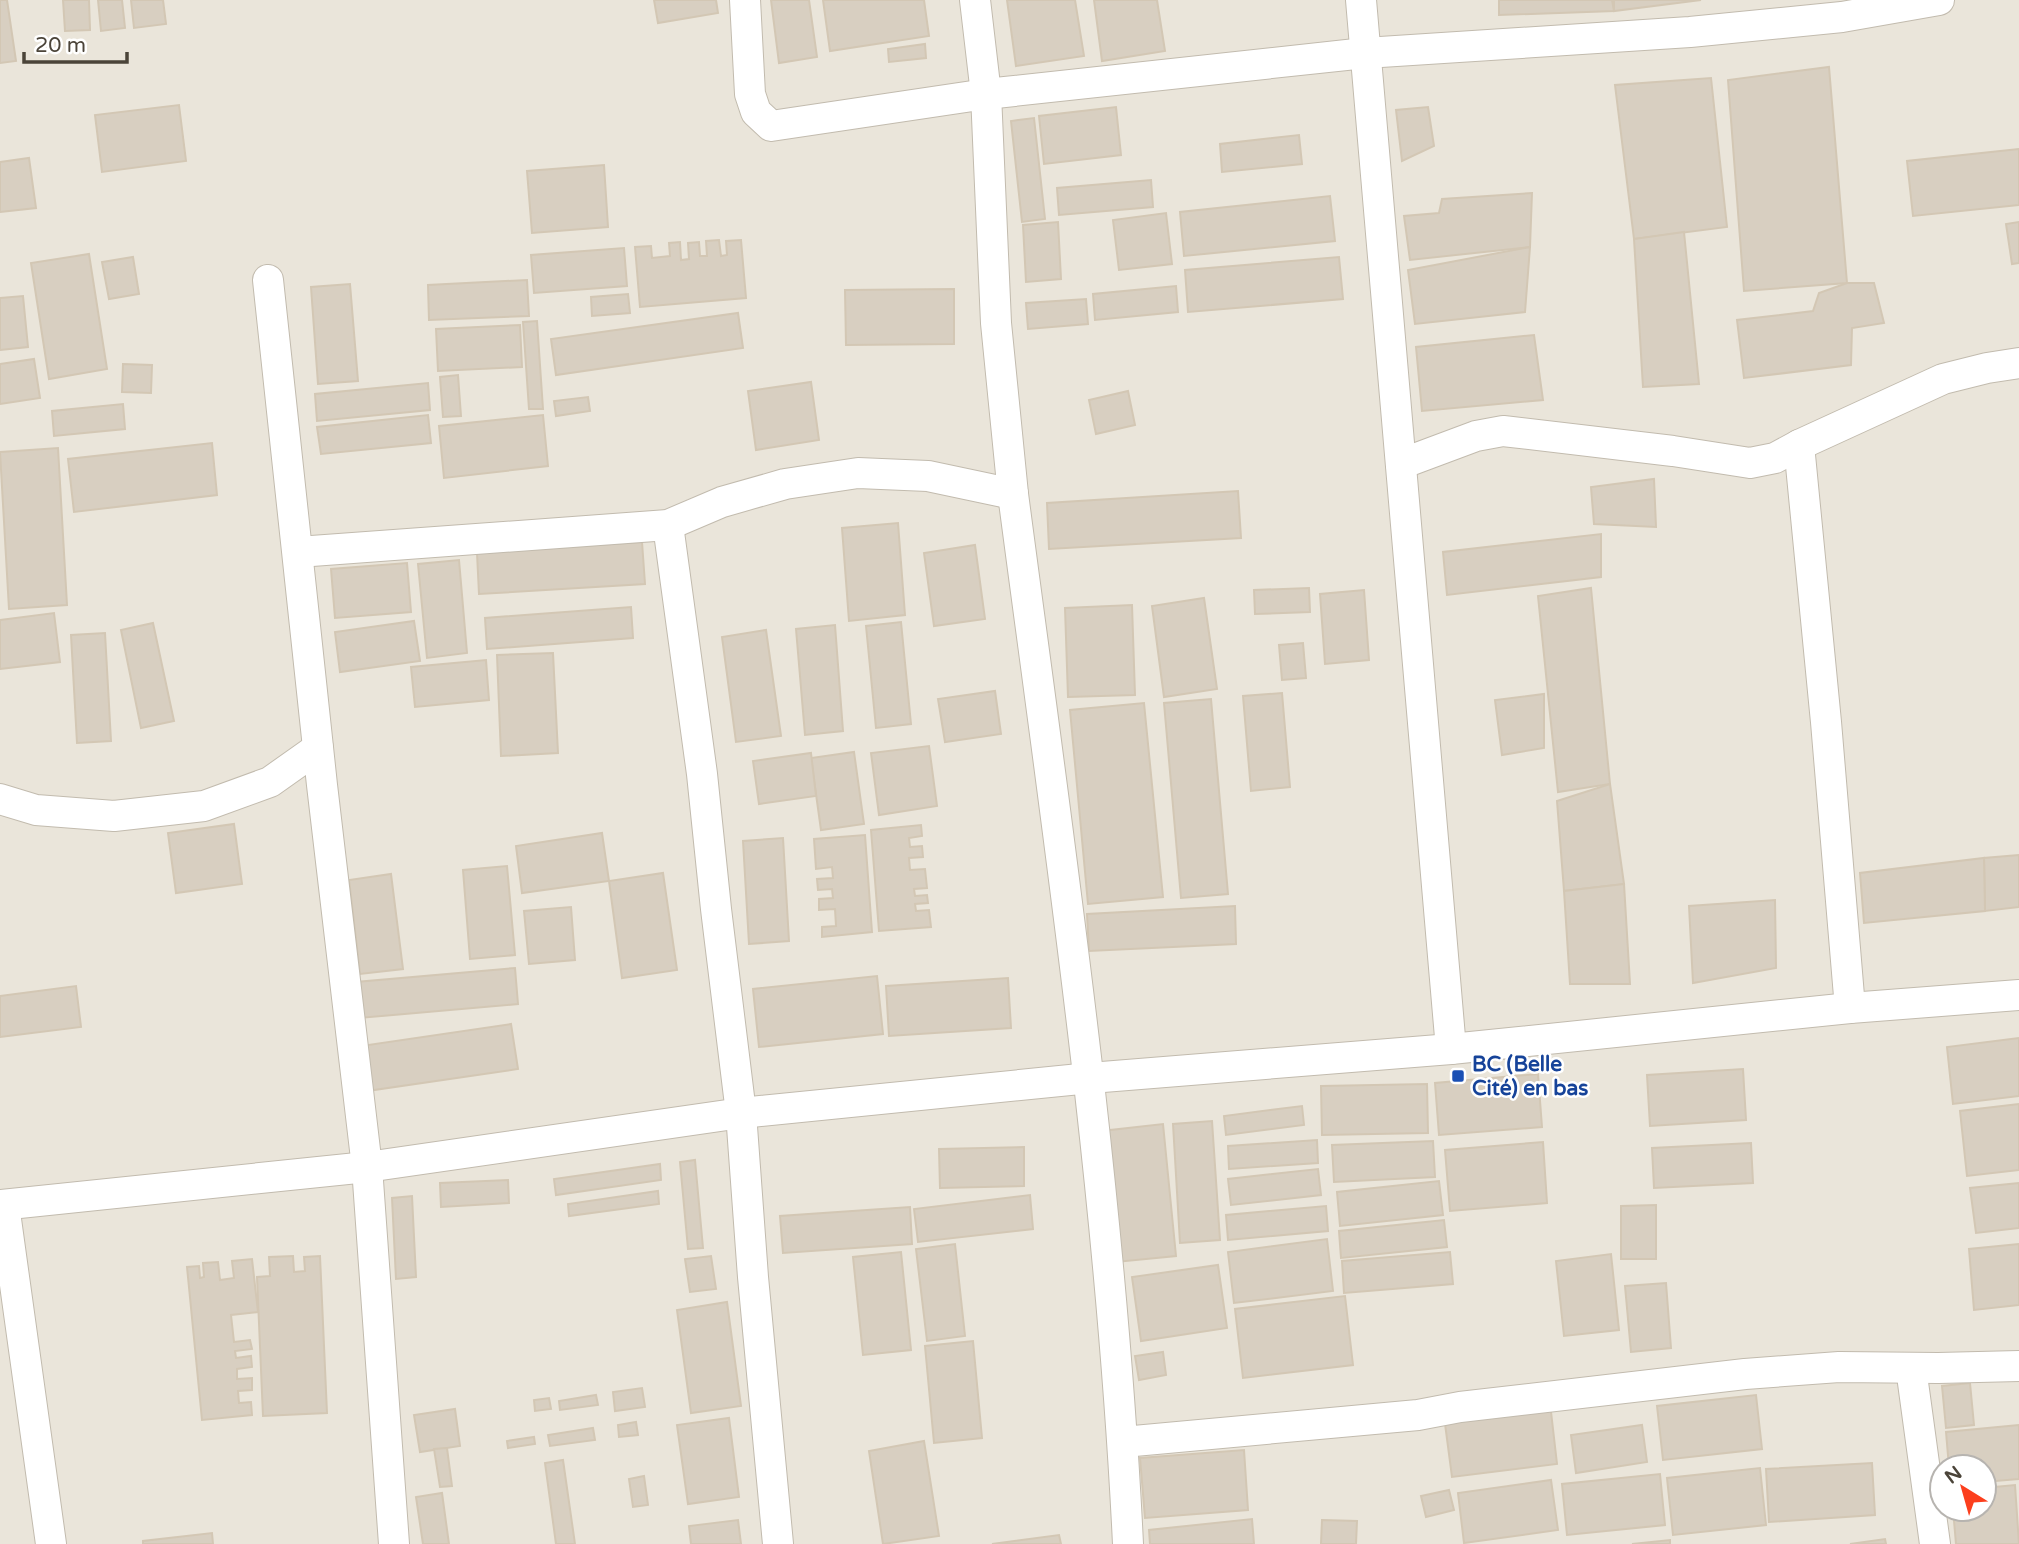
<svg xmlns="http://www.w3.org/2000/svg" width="2019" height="1544" viewBox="0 0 2019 1544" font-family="'Varela Round',sans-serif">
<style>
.residential{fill:#eae5da;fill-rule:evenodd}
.building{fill:#d8cfc1;stroke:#d3c7b4;stroke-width:2}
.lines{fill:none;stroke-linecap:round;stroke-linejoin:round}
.minor-casing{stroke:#c2bbae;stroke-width:32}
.minor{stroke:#fff;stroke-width:30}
.transit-dot{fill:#1a4fb4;stroke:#fff;stroke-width:2.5}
.labels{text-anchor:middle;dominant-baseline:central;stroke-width:5;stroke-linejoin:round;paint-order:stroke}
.transit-label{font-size:21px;font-weight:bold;fill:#164399;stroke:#fff;text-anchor:start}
</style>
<rect width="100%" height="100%" fill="#f6f3ec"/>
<path class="residential" d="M0,0H2019V1544H0ZM1942,1467H1984V1509H1942Z"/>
<g class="building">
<path d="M0,0H7L16,61L0,63Z"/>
<path d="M63,0H89L90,30L65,31Z"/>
<path d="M98,0H122L125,28L101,31Z"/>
<path d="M131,0H163L166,24L134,28Z"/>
<path d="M654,0H716L718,13L658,23Z"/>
<path d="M771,0H809L817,57L779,63Z"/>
<path d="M823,0H924L929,36L830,51Z"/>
<path d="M1007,0H1075L1084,56L1016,66Z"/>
<path d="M1094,0H1157L1165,51L1102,61Z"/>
<path d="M1499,0H1612L1614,11L1499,15Z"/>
<path d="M1614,0H1701L1614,11Z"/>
<path d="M925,44L926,58L889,62L888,49Z"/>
<path d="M1829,67L1847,283L1744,291L1728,80Z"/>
<path d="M1711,78L1727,227L1634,239L1615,85Z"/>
<path d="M179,105L186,161L102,172L95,115Z"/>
<path d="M1116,107L1121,155L1044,164L1039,116Z"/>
<path d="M1428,107L1434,146L1402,161L1396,110Z"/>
<path d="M1034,118L1045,219L1022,222L1011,121Z"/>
<path d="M1299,135L1302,164L1222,172L1220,144Z"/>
<path d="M2019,149V205L1913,216L1907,161Z"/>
<path d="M29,158L36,208L0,212V162Z"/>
<path d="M604,165L608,227L532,233L527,171Z"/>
<path d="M1151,180L1153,207L1059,215L1057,188Z"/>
<path d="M1532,193L1530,247L1410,260L1404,216L1439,213L1442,199Z"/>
<path d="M1330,196L1335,241L1184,256L1180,212Z"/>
<path d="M1166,213L1172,264L1119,270L1113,220Z"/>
<path d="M1058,222L1061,279L1026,282L1023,225Z"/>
<path d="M2019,222V263L2012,264L2006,224Z"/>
<path d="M1684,232L1699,384L1643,387L1634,239Z"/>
<path d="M719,240L721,256L727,255L726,241L741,240L746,298L640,307L635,247L651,246L652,258L670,256L669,243L680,242L681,260L689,259L688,243L699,242L700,256H707L706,241Z"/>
<path d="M1530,247L1525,312L1415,324L1408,270Z"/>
<path d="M624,248L627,286L534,293L531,255Z"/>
<path d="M89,254L107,369L49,379L31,263Z"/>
<path d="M133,257L139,294L109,299L102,262Z"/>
<path d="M1339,257L1343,299L1188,312L1185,270Z"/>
<path d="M527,280L529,316L429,320L428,285Z"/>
<path d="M1847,283H1874L1884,323L1852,328L1851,365L1744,378L1737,320L1813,311L1819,293Z"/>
<path d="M350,284L358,381L318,384L311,287Z"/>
<path d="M1176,286L1178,312L1095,320L1093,294Z"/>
<path d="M954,289V344L846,345L845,290Z"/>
<path d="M628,294L630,313L592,316L591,297Z"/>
<path d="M23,296L28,347L0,350V298Z"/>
<path d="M1086,299L1088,324L1028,329L1026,303Z"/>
<path d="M738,313L743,348L556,375L551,339Z"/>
<path d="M537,321L543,409H529L523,322Z"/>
<path d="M520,325L522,367L438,371L436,329Z"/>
<path d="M1534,335L1543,400L1422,411L1416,347Z"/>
<path d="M34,359L40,398L0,404V364Z"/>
<path d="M123,364L152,365L151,393L122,392Z"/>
<path d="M458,375L461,416L443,417L440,377Z"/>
<path d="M811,382L819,440L756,450L748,391Z"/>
<path d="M428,383L430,410L317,421L315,394Z"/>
<path d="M1128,391L1135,425L1096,434L1089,400Z"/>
<path d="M588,397L590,411L556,416L554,401Z"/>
<path d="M123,404L125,429L54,436L52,411Z"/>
<path d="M428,415L431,443L321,454L317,427Z"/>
<path d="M543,415L548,466L444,478L439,426Z"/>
<path d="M212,443L217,495L74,512L68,459Z"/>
<path d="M58,448L67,605L9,609L0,452Z"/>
<path d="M1654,479L1656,527L1594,524L1591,487Z"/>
<path d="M1238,491L1241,538L1049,549L1047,503Z"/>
<path d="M898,523L905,615L849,621L842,528Z"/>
<path d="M1601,534V577L1447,595L1443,552Z"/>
<path d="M642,542L645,584L479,594L477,553Z"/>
<path d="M975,545L985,619L934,626L924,553Z"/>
<path d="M459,560L467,653L427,658L418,564Z"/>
<path d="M407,563L411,612L335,618L331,569Z"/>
<path d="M1309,588L1310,612L1255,614L1254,590Z"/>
<path d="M1591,588L1610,784L1558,792L1538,596Z"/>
<path d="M1364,590L1369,660L1325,664L1320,594Z"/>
<path d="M1204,598L1217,689L1164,697L1152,606Z"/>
<path d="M1132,605L1135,695L1068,697L1065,608Z"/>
<path d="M631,607L633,638L487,649L485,618Z"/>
<path d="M54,613L60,662L0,669V620Z"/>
<path d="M414,621L420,661L340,672L335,632Z"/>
<path d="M901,622L911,724L876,728L866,626Z"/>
<path d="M153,623L174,721L141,728L121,630Z"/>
<path d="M835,625L843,731L805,735L796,629Z"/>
<path d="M766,630L781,736L736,742L722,637Z"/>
<path d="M105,633L111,741L77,743L71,635Z"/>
<path d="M1303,643L1306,678L1282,680L1279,645Z"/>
<path d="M553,653L558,753L501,756L497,655Z"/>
<path d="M486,660L489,700L415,707L411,667Z"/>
<path d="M995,691L1001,734L945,742L938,699Z"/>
<path d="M1282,693L1290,787L1251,791L1243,696Z"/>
<path d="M1544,694V748L1502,755L1495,700Z"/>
<path d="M1211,699L1228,894L1181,898L1164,703Z"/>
<path d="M1144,703L1163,897L1088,904L1070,710Z"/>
<path d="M929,746L937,806L879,815L871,753Z"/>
<path d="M854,752L864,824L821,830L811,758Z"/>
<path d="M811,753L816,796L759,804L753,761Z"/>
<path d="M1610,784L1624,884L1564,891L1557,801Z"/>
<path d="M234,824L242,884L176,893L168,833Z"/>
<path d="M921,825L922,836L909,838L910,847L922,846L923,857L909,858L910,870L925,869L927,888L914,889L915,896L927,895L928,903L915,904L916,911L929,910L931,927L879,931L871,830Z"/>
<path d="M602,833L609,881L522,893L516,846Z"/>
<path d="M865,835L872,932L822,937V927L836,926L835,909L819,910V899L833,898L832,889L818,890L817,879L833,878L832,867L816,869L814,839Z"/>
<path d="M783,838L789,941L749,944L743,841Z"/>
<path d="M2019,855V907L1985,911L1984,858Z"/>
<path d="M1984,858L1985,911L1864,923L1860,873Z"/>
<path d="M507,866L515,955L470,959L463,870Z"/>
<path d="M663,873L677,970L622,978L609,881Z"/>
<path d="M391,874L403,969L360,974L349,880Z"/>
<path d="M1624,884L1630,984H1570L1564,891Z"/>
<path d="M1775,900L1776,968L1693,983L1689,906Z"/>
<path d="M1235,906L1236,944L1089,951L1087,914Z"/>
<path d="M571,907L575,960L529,964L524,911Z"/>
<path d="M515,968L518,1004L359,1018L356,982Z"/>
<path d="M877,976L883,1034L759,1047L753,989Z"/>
<path d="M1008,978L1011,1028L889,1036L886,986Z"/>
<path d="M76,986L81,1027L0,1037V996Z"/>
<path d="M511,1024L518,1069L367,1091L361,1046Z"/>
<path d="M2019,1038V1096L1953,1104L1947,1047Z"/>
<path d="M1743,1069L1746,1120L1650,1126L1647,1075Z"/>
<path d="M1538,1074L1542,1127L1439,1135L1435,1083Z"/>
<path d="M1427,1084L1428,1133L1322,1135L1321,1086Z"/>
<path d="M2019,1104V1170L1967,1176L1960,1111Z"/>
<path d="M1302,1106L1304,1125L1226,1135L1224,1116Z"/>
<path d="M1212,1121L1220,1240L1180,1243L1173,1124Z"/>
<path d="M1163,1124L1176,1256L1116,1262L1102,1131Z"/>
<path d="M1317,1140L1318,1163L1229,1169L1228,1146Z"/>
<path d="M1433,1141L1435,1177L1334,1182L1332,1145Z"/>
<path d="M1543,1142L1547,1203L1450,1211L1445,1150Z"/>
<path d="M1751,1143L1753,1183L1654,1188L1652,1148Z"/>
<path d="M1024,1147V1186L940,1188L939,1149Z"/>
<path d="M695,1160L703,1248L688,1249L680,1162Z"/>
<path d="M660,1164L661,1180L556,1195L554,1179Z"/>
<path d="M1318,1169L1321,1195L1231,1205L1228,1179Z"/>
<path d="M508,1180L509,1203L441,1207L440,1183Z"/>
<path d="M1439,1181L1443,1215L1340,1226L1337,1192Z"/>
<path d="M2019,1183V1228L1976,1233L1970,1188Z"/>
<path d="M658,1191L659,1204L569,1216L568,1204Z"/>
<path d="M1030,1195L1033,1229L918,1242L914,1209Z"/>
<path d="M412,1196L416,1277L396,1279L392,1198Z"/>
<path d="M1656,1205V1259H1621V1206Z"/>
<path d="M1326,1206L1328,1231L1228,1240L1226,1215Z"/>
<path d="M910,1207L912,1244L783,1253L780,1216Z"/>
<path d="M1444,1220L1447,1247L1341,1258L1339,1231Z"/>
<path d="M1327,1239L1333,1291L1234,1303L1228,1252Z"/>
<path d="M955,1244L965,1336L927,1341L916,1249Z"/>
<path d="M2019,1244V1305L1974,1310L1969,1249Z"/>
<path d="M901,1252L911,1350L863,1355L853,1257Z"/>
<path d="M1450,1252L1453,1284L1344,1293L1342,1261Z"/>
<path d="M1611,1254L1619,1330L1564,1336L1556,1261Z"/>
<path d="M293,1256L294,1272L305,1271L304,1257L320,1256L327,1413L263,1416L257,1277L270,1276L269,1257Z"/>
<path d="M711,1256L716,1289L690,1292L685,1259Z"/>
<path d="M252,1259L258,1312L231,1315L234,1342L250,1340L252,1349L235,1351L236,1358L251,1356L252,1367L237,1369V1379L252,1378V1390L238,1391L239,1403L251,1402L252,1415L202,1420L187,1267L199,1266L200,1278L204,1277L203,1263L218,1262L220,1280L234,1278L232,1261Z"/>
<path d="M1218,1265L1227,1328L1141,1341L1132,1277Z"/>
<path d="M1666,1283L1671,1348L1631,1352L1625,1286Z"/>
<path d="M1345,1296L1353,1365L1243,1378L1235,1309Z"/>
<path d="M727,1302L741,1406L691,1413L677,1310Z"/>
<path d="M973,1341L982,1438L934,1443L925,1346Z"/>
<path d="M1163,1352L1166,1375L1139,1380L1135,1356Z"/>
<path d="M1970,1383L1974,1425L1946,1428L1942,1386Z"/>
<path d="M642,1388L645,1407L615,1411L613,1392Z"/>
<path d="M596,1395L598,1405L560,1410L559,1401Z"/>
<path d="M1756,1395L1762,1449L1663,1460L1657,1406Z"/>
<path d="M549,1398L551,1409L535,1411L534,1400Z"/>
<path d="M1550,1403L1557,1464L1452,1477L1444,1416Z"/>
<path d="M455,1409L460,1446L420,1452L414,1415Z"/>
<path d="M729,1418L739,1497L688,1504L677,1425Z"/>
<path d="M636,1422L638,1435L619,1437L618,1425Z"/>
<path d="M1642,1425L1647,1462L1576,1473L1571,1435Z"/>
<path d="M2019,1425V1479L1984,1482V1467H1949L1946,1432Z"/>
<path d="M593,1428L595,1440L550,1446L548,1435Z"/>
<path d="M534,1437L535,1444L508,1448L507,1441Z"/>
<path d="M924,1441L939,1536L883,1544L869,1451Z"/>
<path d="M447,1448L452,1486L440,1487L434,1449Z"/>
<path d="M1244,1450L1248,1510L1145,1518L1140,1458Z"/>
<path d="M563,1460L575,1544H556L545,1463Z"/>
<path d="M1872,1463L1875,1515L1769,1522L1766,1469Z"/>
<path d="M1760,1468L1766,1525L1673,1535L1667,1478Z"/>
<path d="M1660,1474L1665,1525L1567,1535L1562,1484Z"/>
<path d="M644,1476L648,1505L633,1507L629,1479Z"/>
<path d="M1551,1480L1558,1530L1464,1543L1458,1493Z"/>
<path d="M2015,1485L2019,1544H1956L1953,1509H1984V1488Z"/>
<path d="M1449,1490L1454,1510L1426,1517L1421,1496Z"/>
<path d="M442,1493L449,1544H423L416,1497Z"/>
<path d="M1252,1519L1254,1544H1150L1149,1530Z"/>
<path d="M738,1520L741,1544H691L689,1526Z"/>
<path d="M1322,1520L1357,1521L1356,1544H1321Z"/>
<path d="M212,1533L213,1544H143V1541Z"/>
<path d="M1059,1535L1061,1544H992Z"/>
<path d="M1885,1539L1886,1544H1850Z"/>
<path d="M1670,1540V1544H1632Z"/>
</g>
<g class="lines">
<defs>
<g id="minor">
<path d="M745,0L750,94L756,112L771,126L986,94L1365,53L1690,32L1842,17L1939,0"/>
<path d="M975,0L986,94L996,323L1013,494C1059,843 1111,1192 1128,1544"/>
<path d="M1361,0L1451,1049"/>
<path d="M268,280L322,785L367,1167L394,1544"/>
<path d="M1799,445L1826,722L1850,1008"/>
<path d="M1401,464L1476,436L1503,431L1673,451L1750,463L1775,458L1799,445L1943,379L1987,368L2019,363"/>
<path d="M668,525L702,774L716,909L741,1113L753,1277L778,1544"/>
<path d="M298,552L668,525L722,502L785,484L858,473L928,476L1013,494"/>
<path d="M0,799L36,810L114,816L204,806L270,782L318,748"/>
<path d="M0,1205L367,1167L741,1113L1090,1078L1451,1049L1850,1008L2019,995"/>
<path d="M4,1205L51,1544"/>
<path d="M1911,1368L1935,1544"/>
<path d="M1123,1442L1418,1415L1460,1407L1745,1374L1839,1367L1938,1368L2019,1366"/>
</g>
</defs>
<use href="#minor" class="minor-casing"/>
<use href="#minor" class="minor"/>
</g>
<rect class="transit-dot" x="1451" y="1069" width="14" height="14" rx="3.5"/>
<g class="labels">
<g class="transit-label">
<text x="1472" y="1064">BC (Belle<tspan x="1472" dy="24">Cité) en bas</tspan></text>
</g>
</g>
<g transform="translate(1963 1488) rotate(323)"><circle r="33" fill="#ffffff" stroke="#b7b4b0" stroke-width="2"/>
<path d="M0-5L12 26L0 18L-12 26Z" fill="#fc3f1d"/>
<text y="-10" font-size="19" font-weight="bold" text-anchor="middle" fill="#4b4439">N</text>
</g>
<path d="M24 52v10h103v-10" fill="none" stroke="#4b4439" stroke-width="3.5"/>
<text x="35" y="52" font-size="21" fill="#4b4439" stroke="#ffffff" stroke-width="5" paint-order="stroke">20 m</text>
</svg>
